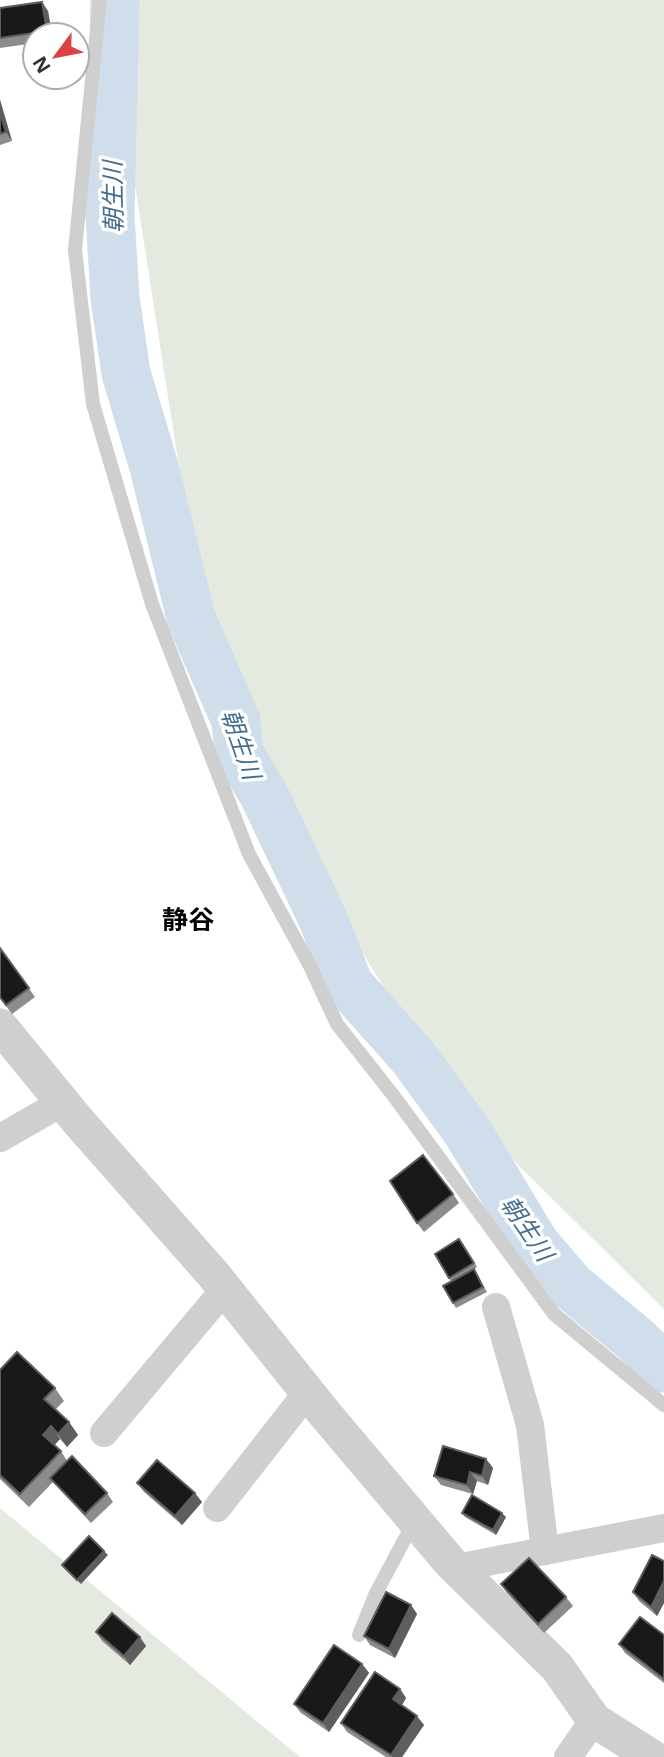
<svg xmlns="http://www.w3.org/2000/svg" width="664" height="1757" viewBox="0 0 664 1757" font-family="'Open Sans','Noto Sans JP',sans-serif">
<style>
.green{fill:#e4eadf}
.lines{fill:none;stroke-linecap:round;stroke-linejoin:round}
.river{stroke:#d0deeb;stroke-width:49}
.service{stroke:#cfcfcf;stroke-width:14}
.minor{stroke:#cfcfcf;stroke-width:28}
.tertiary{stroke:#cfcfcf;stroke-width:35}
.wall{fill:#8c8c8c}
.shaded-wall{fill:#5e5e5e}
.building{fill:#191919;stroke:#5e5e5e;stroke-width:2}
.labels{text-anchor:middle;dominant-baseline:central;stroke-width:7;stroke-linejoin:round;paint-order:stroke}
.water-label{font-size:24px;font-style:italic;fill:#456d8f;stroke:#fff}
.quarter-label{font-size:26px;font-weight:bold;fill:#000;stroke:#fff}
</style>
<rect width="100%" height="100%" fill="#fff"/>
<g class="green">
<path d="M115,0H664V1309L507,1154L385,989L239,753L179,467L114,51Z"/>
<path d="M0,1508L300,1757H0Z"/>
</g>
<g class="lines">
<path class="river" d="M115,0L110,215L115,298L126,373L154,467L191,618L236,721L239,753L264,795L322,917L349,985L413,1057L467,1131L535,1244L571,1286L636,1340L664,1368"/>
<g class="service">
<path d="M100,0L75,250L93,404L152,604L249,854L310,966L337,1024L393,1095L554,1314L664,1405"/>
<path d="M359,1635L376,1593L415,1520"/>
</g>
<g class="minor">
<path d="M0,1138L63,1102"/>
<path d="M496,1307L530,1425L545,1551"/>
<path d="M104,1433L225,1289"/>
<path d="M217,1508L307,1393"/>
<path d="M456,1568L664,1528"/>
<path d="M568,1757L594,1720"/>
</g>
<path class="tertiary" d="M0,1026L78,1121L213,1274L325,1414L450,1562L557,1667L594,1720L652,1757"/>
</g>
<g class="wall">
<path d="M0,8L48,11L52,35H35V43L0,48Z"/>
<path d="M0,100L12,141L0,145Z"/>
<path d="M0,948L35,997L12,1014L0,998Z"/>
<path d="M453,1194L459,1203L424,1232L417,1223Z"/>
<path d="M459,1239L477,1267L474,1269L487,1292L456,1308L453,1303L451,1281L435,1254Z"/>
<path d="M0,1370L55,1388L64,1401L56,1409L69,1422L78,1435L67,1447L60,1439L54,1445L61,1451L67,1461L107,1493L113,1502L91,1523L53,1482L29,1507L0,1479Z"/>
<path d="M486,1459L493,1468L488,1485L477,1481L473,1494L441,1485L434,1476Z"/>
<path d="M137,1483L202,1502L182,1525L144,1492Z"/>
<path d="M462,1513L506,1517L496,1535L465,1517Z"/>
<path d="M664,1561V1603L657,1616L639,1601L633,1592Z"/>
<path d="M501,1584L566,1597L573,1606L544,1633L507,1593Z"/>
<path d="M411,1605L417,1614L395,1658L370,1645L364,1636Z"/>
<path d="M96,1632L146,1646L130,1665L102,1641Z"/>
<path d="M664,1635V1683L625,1653L619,1644Z"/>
<path d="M362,1664L369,1673L329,1732L301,1713L294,1704Z"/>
<path d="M400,1689L406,1698L402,1705L424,1725L402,1757H386L347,1732L341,1723Z"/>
</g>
<g class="shaded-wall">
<path d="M42,2L48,11L52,35H50L47,31Z"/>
<path d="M0,100L12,141L6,132L0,113Z"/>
<path d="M69,1422L78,1435L67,1447L58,1434Z"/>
<path d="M51,1426L60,1439L52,1448L43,1435Z"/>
<path d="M486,1459L493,1468L488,1485L482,1476Z"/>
<path d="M470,1472L477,1481L473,1494L467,1485Z"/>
<path d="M195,1493L202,1502L182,1525L175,1516Z"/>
<path d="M502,1513L506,1517L496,1535L493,1530Z"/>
<path d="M104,1551L108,1555L81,1584L77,1580Z"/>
<path d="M664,1581V1603L657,1616L651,1607Z"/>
<path d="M411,1605L417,1614L395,1658L389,1649Z"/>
<path d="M140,1637L146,1646L130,1665L124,1656Z"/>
<path d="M362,1664L369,1673L329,1732L323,1723Z"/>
<path d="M400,1689L406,1698L400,1708L393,1699Z"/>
<path d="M417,1716L424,1725L402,1757H392L391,1755Z"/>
</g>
<g class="building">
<path d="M42,2L47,31L0,38V8Z"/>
<path d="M0,113L6,132L0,134Z"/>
<path d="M0,948L29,988L6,1005L0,997Z"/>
<path d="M423,1155L453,1194L417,1223L390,1181Z"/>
<path d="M459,1239L474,1263L449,1278L435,1254Z"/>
<path d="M474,1269L483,1287L453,1303L443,1286Z"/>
<path d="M17,1352L55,1388L44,1399L69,1422L58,1434L51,1426L43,1435L61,1451L20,1494L0,1475V1370Z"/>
<path d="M443,1446L486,1459L482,1476L470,1472L467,1485L434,1476Z"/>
<path d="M72,1456L107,1493L85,1514L50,1478Z"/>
<path d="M157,1460L195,1493L175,1516L137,1483Z"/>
<path d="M472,1495L502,1513L493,1530L462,1513Z"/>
<path d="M89,1536L104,1551L77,1580L62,1565Z"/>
<path d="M652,1555L664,1561V1581L651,1607L633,1592Z"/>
<path d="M529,1558L566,1597L538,1624L501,1584Z"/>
<path d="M386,1592L411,1605L389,1649L364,1636Z"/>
<path d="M112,1613L140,1637L124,1656L96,1632Z"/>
<path d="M640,1617L664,1635V1679L619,1644Z"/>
<path d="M334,1645L362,1664L323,1723L294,1704Z"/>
<path d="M375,1672L400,1689L393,1699L417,1716L391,1755L341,1723Z"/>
</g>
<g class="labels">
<g class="water-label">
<text transform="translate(112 197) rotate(-91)">朝生川</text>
<text transform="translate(242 744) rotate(71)">朝生川</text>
<text transform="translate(528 1228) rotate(56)">朝生川</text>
</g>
<g class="quarter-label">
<text x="188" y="919">静谷</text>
</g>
</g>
<g transform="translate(56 56) rotate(238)"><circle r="33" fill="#ffffff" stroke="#adadad" stroke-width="2"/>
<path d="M0-5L12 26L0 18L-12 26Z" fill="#d84445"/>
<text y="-10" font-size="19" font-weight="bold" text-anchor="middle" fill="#323232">N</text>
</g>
</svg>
